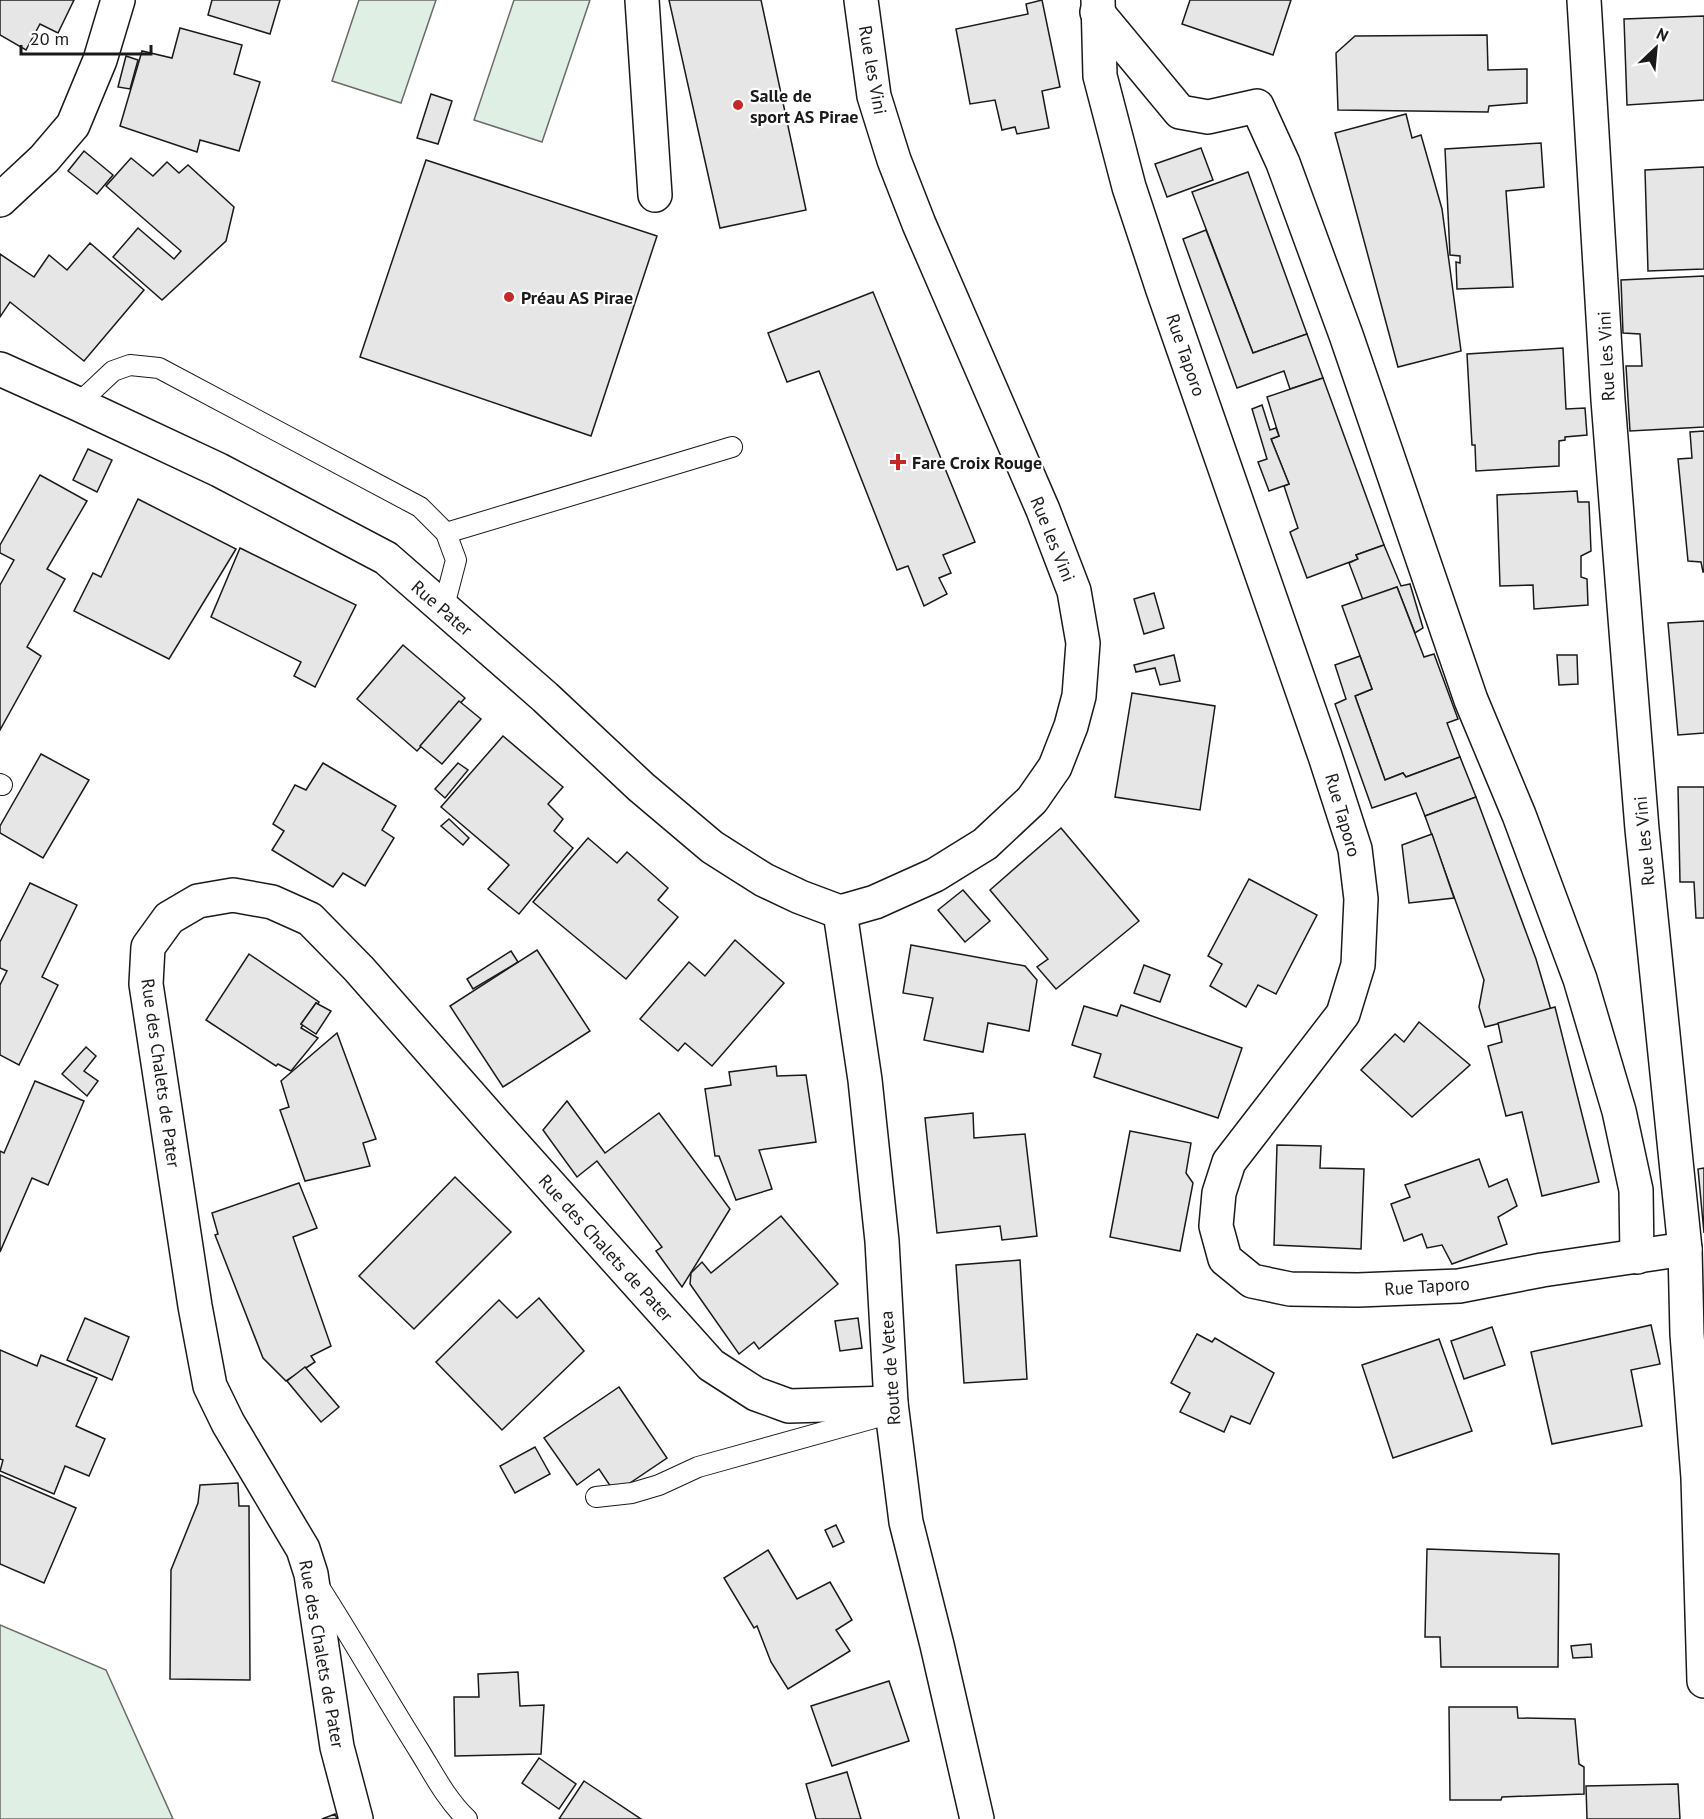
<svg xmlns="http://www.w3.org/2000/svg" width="1704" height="1819" viewBox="0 0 1704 1819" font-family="'PT Sans',sans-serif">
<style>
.green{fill:#e0efe3;stroke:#6a6a6a;stroke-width:1.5}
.building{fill:#e6e6e6;stroke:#1a1a1a;stroke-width:1.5}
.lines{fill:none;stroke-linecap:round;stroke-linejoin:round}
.service-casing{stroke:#1a1a1a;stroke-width:22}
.minor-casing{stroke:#1a1a1a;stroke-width:36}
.service{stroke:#fff;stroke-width:20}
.minor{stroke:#fff;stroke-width:33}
.poi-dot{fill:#c62828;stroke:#fff;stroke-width:2}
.labels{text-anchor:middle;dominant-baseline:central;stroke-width:4.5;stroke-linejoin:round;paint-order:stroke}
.street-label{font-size:18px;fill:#1a1a1a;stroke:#fff}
.poi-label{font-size:18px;font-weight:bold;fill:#1a1a1a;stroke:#fff;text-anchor:start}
</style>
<rect width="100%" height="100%" fill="#fff"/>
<g class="green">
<path d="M359,0H436L401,103L332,81Z"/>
<path d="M514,0H590L542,142L474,120Z"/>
<path d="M0,1625L106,1670L173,1819H0Z"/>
</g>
<g class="building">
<path d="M0,0H74L58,33L40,24L26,50L0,35Z"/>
<path d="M212,0H280L270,34L208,15Z"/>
<path d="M669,0H761L806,210L720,228Z"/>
<path d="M1042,0L1060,87L1042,91L1049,128L1017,134L1015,127L1002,130L995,100L970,104L956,29L1028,14L1026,4Z"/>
<path d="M1190,0H1291L1273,55L1182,24Z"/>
<path d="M1704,16V100L1627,105L1624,19Z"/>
<path d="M180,28L242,45L234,74L260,82L239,151L200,140L197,152L120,126L142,51L172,58Z"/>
<path d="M1487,35L1488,70L1527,69V103L1489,106L1488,112L1338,110L1336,53L1355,36Z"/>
<path d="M126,56L138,60L130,89L118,87Z"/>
<path d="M431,94L452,101L438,144L417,138Z"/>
<path d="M1406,114L1412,138L1421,135L1442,209L1461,351L1398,367L1335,133Z"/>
<path d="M1541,143L1544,187L1506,191L1513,287L1457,289L1456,262L1460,263V256L1450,255L1445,149Z"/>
<path d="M1201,148L1213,180L1167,197L1155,164Z"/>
<path d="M84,151L113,175L97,194L68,171Z"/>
<path d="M131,158L153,176L167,162L179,173L188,165L234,207L226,241L162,300L113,257L138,228L174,259L181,251L106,186Z"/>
<path d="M426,160L657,236L591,436L360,357Z"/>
<path d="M1704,167V269L1648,271L1645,170Z"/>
<path d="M1248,172L1307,334L1253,353L1192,192Z"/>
<path d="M1206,230L1253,353L1307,334L1323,378L1290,389L1284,371L1237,388L1183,239Z"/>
<path d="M90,243L144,290L84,361L10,302L0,317V254L34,277L49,255L67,270Z"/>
<path d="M1704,276V427L1630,431L1626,366H1642L1640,334L1623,333L1621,280Z"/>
<path d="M873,292L975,542L943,555L951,573L939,578L947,594L924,606L908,566L897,570L819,371L787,382L768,333Z"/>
<path d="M1563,348L1566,409L1585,408L1587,435L1565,437V440L1559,441V466L1476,471L1475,445H1472L1467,354Z"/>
<path d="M1323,378L1384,545L1356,555L1358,559L1307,578L1290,532L1298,528L1284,486L1289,484L1271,439L1279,436L1267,397Z"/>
<path d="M1262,405L1270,430L1276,428L1279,436L1271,439L1289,484L1269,491L1258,462L1267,459L1252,409Z"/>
<path d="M1704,431V572H1703L1701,562L1688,561L1678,459L1692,458L1690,432Z"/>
<path d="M88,449L112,460L97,492L73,480Z"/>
<path d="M40,475L87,501L47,569L65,579L27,647L41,656L0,730V585L14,560L0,553V545Z"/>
<path d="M1577,491L1578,502H1589L1591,551L1581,556V577L1587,579L1588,605L1534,609L1533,585L1500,586L1497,495Z"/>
<path d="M138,499L236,549L169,659L74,611L93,573L101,577Z"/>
<path d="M1384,545L1401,586L1410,584L1423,628L1415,633L1397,587L1363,600L1349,563L1358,559L1356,555Z"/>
<path d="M240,548L356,605L315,687L294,676L301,662L211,617Z"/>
<path d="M1397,587L1424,657L1434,654L1458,719L1447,723L1460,757L1406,777L1403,773L1385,780L1355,696L1372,689L1342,606Z"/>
<path d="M1154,593L1164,628L1144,634L1134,599Z"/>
<path d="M1704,621V733L1678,735L1668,623Z"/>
<path d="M403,645L465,698L417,751L357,699Z"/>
<path d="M1174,655L1180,681L1160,685L1155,668L1136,672L1134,665Z"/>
<path d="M1557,655H1577L1578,684L1559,685Z"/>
<path d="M1360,656L1372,689L1355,696L1385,780L1403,773L1406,777L1460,757L1476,797L1425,816L1416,793L1372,808L1335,704L1346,699L1335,665Z"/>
<path d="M1132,693L1215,706L1200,810L1115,797Z"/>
<path d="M459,701L481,719L442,764L420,746Z"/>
<path d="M503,736L563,787L548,804L563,819L554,831L573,848L519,914L488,889L509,865L441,807Z"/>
<path d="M41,754L89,780L43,858L0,833V826Z"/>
<path d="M323,763L396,806L382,830L394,838L365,886L343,873L333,887L272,850L284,831L273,824L295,785L306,790Z"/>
<path d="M458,763L468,770L445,798L435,789Z"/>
<path d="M1678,787H1704V918H1696L1694,882H1680Z"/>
<path d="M1476,797L1536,959L1551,1010L1485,1027L1479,1007L1484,980L1425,816Z"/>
<path d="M449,819L469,838L463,845L441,826Z"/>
<path d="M1061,828L1139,921L1056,989L1037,967L1048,959L990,890Z"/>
<path d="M1432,834L1454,898L1409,903L1402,845Z"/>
<path d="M588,838L617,863L627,852L668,888L658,900L678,917L626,979L533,902Z"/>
<path d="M1249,879L1317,915L1276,994L1258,985L1246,1007L1210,986L1222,964L1208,956Z"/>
<path d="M30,883L77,905L42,977L58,985L19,1065L0,1055V985L7,971L0,968V942Z"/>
<path d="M963,890L990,921L965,942L938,910Z"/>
<path d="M735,940L784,983L712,1066L685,1043L678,1051L640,1019L689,962L705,976Z"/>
<path d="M911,945L1025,966L1037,980L1029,1031L988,1023L983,1052L924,1040L933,998L903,993Z"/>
<path d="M537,950L590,1031L503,1087L450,1006Z"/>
<path d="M511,951L518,962L473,989L467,979Z"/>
<path d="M249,954L319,1002L318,1004L316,1003L301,1024L303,1025L301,1028L318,1038L291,1071L278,1064L276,1066L206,1020Z"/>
<path d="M1144,965L1170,975L1160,1002L1134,993Z"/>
<path d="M316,1003L331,1011L316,1034L301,1024Z"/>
<path d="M1121,1005L1242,1048L1218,1118L1094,1077L1101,1054L1072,1045L1084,1006L1117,1016Z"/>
<path d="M1555,1007L1599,1182L1542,1196L1522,1112L1506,1116L1488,1046L1502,1042L1498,1023Z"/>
<path d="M1419,1022L1470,1065L1412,1117L1361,1070L1395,1034L1404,1042Z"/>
<path d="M337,1033L376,1139L363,1143L370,1166L305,1181L280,1110L289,1107L281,1081Z"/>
<path d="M86,1047L96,1056L84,1071L98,1081L87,1096L62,1074Z"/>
<path d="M776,1066L777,1076L806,1075L816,1142L759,1150L772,1189L736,1200L719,1156H715L705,1089L731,1085L729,1072Z"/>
<path d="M35,1081L84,1101L48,1185L32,1178L0,1252V1151L4,1153Z"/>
<path d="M567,1101L605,1153L659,1113L730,1209L682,1287L656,1251L662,1247L597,1161L577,1177L543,1130Z"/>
<path d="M973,1113L974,1138L1025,1134L1037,1236L1002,1240L1000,1226L937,1233L925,1118Z"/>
<path d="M1130,1131L1191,1143L1186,1173L1193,1183L1180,1251L1110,1237Z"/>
<path d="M1277,1145L1321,1146L1320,1168L1364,1169L1361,1249L1274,1245Z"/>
<path d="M1479,1159L1489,1187L1507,1179L1517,1206L1498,1217L1507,1244L1452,1264L1442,1245L1427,1248L1422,1234L1404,1241L1391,1204L1410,1197L1405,1185Z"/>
<path d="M1704,1168V1233L1698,1169Z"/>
<path d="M455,1177L511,1232L414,1329L359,1276Z"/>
<path d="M299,1183L317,1228L293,1237L331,1346L311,1356L315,1362L286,1381L263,1358L215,1235L218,1234L212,1213Z"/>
<path d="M781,1216L838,1284L759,1349L754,1342L739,1354L690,1284L691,1273L702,1262L711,1273Z"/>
<path d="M1020,1260L1027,1379L964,1383L956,1265Z"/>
<path d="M539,1298L584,1351L502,1430L436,1362L499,1300L517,1318Z"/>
<path d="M85,1318L129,1337L112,1380L67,1360Z"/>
<path d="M858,1318L862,1348L840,1351L835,1321Z"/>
<path d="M1651,1325L1660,1364L1631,1370L1642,1426L1552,1444L1531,1352Z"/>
<path d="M1492,1327L1505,1365L1464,1379L1451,1341Z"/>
<path d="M1197,1334L1212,1342L1215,1338L1274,1373L1250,1424L1231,1416L1224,1432L1180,1412L1190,1393L1171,1383Z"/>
<path d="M1439,1339L1472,1431L1393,1458L1362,1365Z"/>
<path d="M0,1350L37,1366L41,1355L97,1378L76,1426L105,1439L89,1476L65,1466L54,1494L0,1471L3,1460L0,1459Z"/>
<path d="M305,1367L339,1407L321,1422L287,1381Z"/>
<path d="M619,1387L667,1458L615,1493L599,1469L577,1485L544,1438Z"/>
<path d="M535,1447L550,1474L515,1493L500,1466Z"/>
<path d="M0,1475L76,1508L44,1583L0,1564Z"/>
<path d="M238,1483L239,1506H249L250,1680L170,1679L171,1570L198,1503L200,1485Z"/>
<path d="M836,1525L844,1542L833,1547L825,1530Z"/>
<path d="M1427,1549L1559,1554L1558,1667H1441L1440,1637H1425Z"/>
<path d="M768,1550L797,1599L830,1582L852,1620L836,1630L850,1651L788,1689L771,1662L757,1626L754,1628L724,1578Z"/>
<path d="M1591,1644L1592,1657L1573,1658L1571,1646Z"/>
<path d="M518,1672L520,1706L544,1705L541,1754L455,1756L454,1697H479L478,1674Z"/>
<path d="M889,1681L909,1741L832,1766L811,1706Z"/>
<path d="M1449,1707H1517L1518,1718L1575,1719L1579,1764L1584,1767V1794L1502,1797L1501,1800H1450Z"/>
<path d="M539,1758L576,1784L559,1809L522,1783Z"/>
<path d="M847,1772L861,1819H816L806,1784Z"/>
<path d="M584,1781L641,1819H559Z"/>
<path d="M1678,1784L1680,1819H1587L1586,1786Z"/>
<path d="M335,1814L337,1819H322Z"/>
</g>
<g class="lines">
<defs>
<g id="service">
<path d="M78,404L113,371L130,365L159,368L420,507L446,533L456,560L443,610"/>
<path d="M446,533L732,447"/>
<path d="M0,784L2,785"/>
<path d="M596,1497L632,1493L659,1485L698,1467L892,1413"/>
<path d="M319,1587C354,1641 385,1697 420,1752C434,1775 447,1800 467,1819"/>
</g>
<g id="minor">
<path d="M642,0L655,195"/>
<path d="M1098,0L1100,76L1129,187L1163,290L1325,756L1355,849L1361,899L1358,965L1343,1014L1229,1162L1219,1193L1216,1226L1225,1259L1252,1281L1290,1289L1358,1290L1459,1286L1542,1270L1685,1249"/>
<path d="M1584,0L1608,400L1627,643L1642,829L1685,1249L1687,1334L1698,1478L1704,1681"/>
<path d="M1097,12L1180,112L1208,117L1257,106L1283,163L1346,335L1471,700L1519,815L1580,979L1619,1111L1636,1190L1637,1257"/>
<path d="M0,200L44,159L73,125L100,60L118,0"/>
<path d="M0,369L78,404L219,470L386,558L545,697L641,787L712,847L764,880L800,897L840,912"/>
<path d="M840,912L875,902L935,875L985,844L1032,800L1055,767L1071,726L1079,696L1083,643L1074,591L1043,510L919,224L894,160L874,96L861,0"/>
<path d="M840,912L865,1080L882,1241L891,1403L906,1522L937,1645L977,1819"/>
<path d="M356,1819L337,1747L311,1574L303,1549L228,1423L210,1386L195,1306L146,984L148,947L169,918L198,901L233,895L272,902L310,919L359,969L496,1125L711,1365L756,1394L789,1406L891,1403"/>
</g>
</defs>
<use href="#service" class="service-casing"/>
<use href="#minor" class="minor-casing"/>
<use href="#service" class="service"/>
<use href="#minor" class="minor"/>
</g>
<g class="poi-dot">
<circle cx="738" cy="105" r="6"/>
<circle cx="509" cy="297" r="6"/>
<path d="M895 453h6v6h6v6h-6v6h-6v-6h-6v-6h6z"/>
</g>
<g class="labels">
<g class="street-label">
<text transform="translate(873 70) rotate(80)">Rue les Vini</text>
<text transform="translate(1186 355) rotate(71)">Rue Taporo</text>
<text transform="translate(1606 356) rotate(-93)">Rue les Vini</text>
<text transform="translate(1053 539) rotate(68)">Rue les Vini</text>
<text transform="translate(442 608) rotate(41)">Rue Pater</text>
<text transform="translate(1343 815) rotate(74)">Rue Taporo</text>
<text transform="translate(1644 841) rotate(-95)">Rue les Vini</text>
<text transform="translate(161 1073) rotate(82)">Rue des Chalets de Pater</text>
<text transform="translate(606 1248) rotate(48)">Rue des Chalets de Pater</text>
<text transform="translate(1427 1286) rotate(-4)">Rue Taporo</text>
<text transform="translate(890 1368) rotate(-94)">Route de Vetea</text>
<text transform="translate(322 1654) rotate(80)">Rue des Chalets de Pater</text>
</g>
<g class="poi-label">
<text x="750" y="95">Salle de<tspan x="750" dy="21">sport AS Pirae</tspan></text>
<text x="521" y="297">Préau AS Pirae</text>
<text x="912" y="462">Fare Croix Rouge</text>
</g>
</g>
<g transform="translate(1656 48) rotate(26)" stroke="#ffffff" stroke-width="4.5" paint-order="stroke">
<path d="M0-4.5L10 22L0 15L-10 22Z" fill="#1a1a1a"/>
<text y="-9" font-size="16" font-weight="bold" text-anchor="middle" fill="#1a1a1a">N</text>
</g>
<path d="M21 45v9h130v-9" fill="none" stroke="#1a1a1a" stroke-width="3"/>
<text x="30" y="45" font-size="18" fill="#1a1a1a" stroke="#ffffff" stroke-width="4.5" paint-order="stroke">20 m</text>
</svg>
